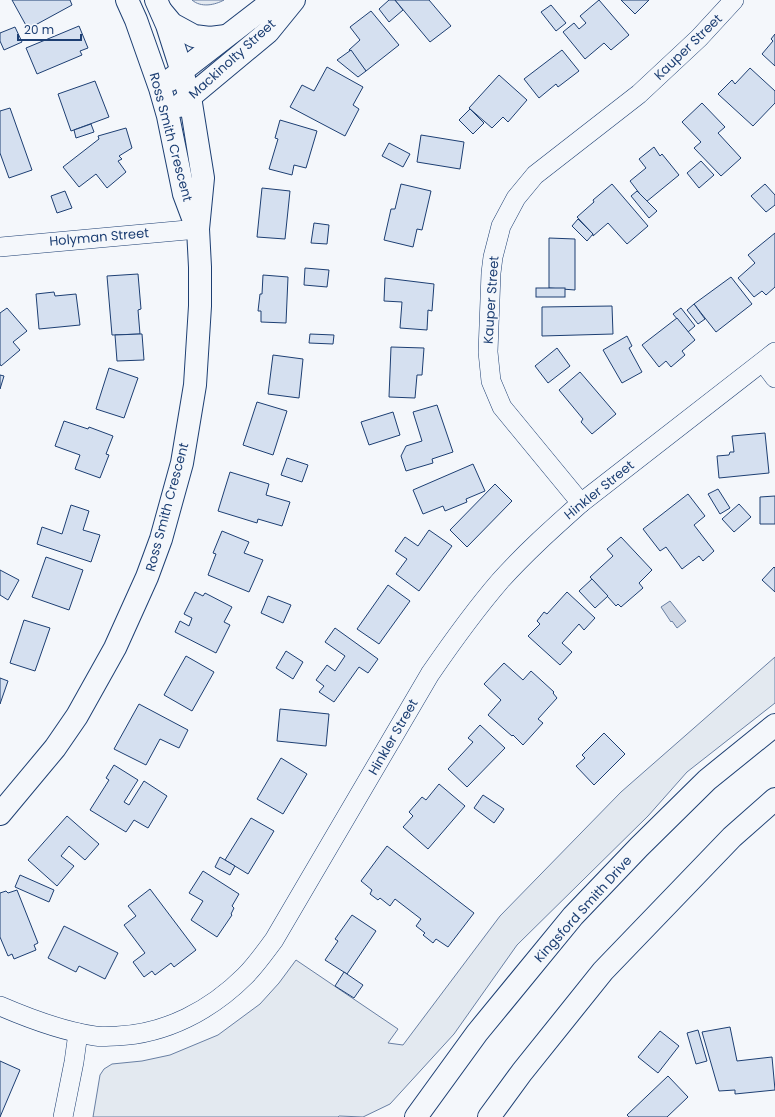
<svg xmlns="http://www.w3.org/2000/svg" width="775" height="1117" viewBox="0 0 775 1117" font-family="Poppins,sans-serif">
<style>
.green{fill:#e3e9f0;stroke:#687fa3}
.water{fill:#cfd7e4;stroke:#687fa3}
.building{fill:#d5e0f0;stroke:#1d3f73}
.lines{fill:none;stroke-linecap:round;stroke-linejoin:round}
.street-casing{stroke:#1d3f73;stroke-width:20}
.secondary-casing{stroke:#1d3f73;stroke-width:24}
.primary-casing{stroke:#1d3f73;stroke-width:24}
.street{stroke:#f4f7fb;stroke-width:19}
.secondary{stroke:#f4f7fb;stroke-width:22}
.primary{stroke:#f4f7fb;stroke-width:22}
.labels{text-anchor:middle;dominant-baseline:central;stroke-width:3;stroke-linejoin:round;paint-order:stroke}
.street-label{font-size:13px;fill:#1d3f73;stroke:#f4f7fb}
</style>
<rect width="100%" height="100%" fill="#f4f7fb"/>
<g class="green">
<path d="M192,0H224C215,5 201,8 192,0Z"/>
<path d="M775,657V703L687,772L648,816L517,945L454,1034L390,1104L363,1117L339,1116L338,1117H93L100,1075L104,1069L112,1064L142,1061L170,1055L218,1035L260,1004L279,983L296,960L398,1029L388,1043L403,1045L500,916L621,792Z"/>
</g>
<path class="water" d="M670,601L686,621L677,628L672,621L671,622L661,607Z"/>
<g class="building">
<path d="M12,0H70L72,5L28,29Z"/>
<path d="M389,0H395L403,10L389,22L379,9Z"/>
<path d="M395,0H429L451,26L430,42Z"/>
<path d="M599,0L629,35L611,50L604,43L585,59L563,32L574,23L579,29L586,23L580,16Z"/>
<path d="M621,0H649L635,14Z"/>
<path d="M551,5L566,23L556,31L541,12Z"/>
<path d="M371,11L399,45L366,71L349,50L360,40L350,27Z"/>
<path d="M79,26L88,48L80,51L82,55L37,74L26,48Z"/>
<path d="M15,27L22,42L4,50L0,41V33Z"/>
<path d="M775,34V66L762,54L773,41L771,39Z"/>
<path d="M351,50L366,71L358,77L337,60Z"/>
<path d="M562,50L579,71L558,87L556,84L539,98L524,79Z"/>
<path d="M327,67L363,87L353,105L359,109L345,136L290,107L302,85L314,91Z"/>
<path d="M750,68L775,91V103L753,126L718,94L732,80L735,84Z"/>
<path d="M499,75L527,100L508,122L503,117L492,128L469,108Z"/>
<path d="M95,81L109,117L71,131L58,94Z"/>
<path d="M702,103L725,127L718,133L741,158L721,176L694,148L701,142L682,122Z"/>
<path d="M10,108L32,170L9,178L0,153V111Z"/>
<path d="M470,109L484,123L473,134L459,120Z"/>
<path d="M280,120L317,131L306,168L294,165L292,175L269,169L278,139L275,138Z"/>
<path d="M91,124L94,132L76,138L74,130Z"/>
<path d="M126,128L132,148L119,156L122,159L118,161L126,172L107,188L96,174L79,187L63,167L99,139L98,136Z"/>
<path d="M421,135L464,142L460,169L417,162Z"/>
<path d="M389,143L410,154L403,167L382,156Z"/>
<path d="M654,147L660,156L662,154L679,175L646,202L630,181L646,168L639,159Z"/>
<path d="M701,161L714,175L699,188L687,173Z"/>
<path d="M401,184L431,191L422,230L417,229L413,247L384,240L391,209H395Z"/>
<path d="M612,184L648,226L627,244L608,223L593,236V234L577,217L594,202L593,200Z"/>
<path d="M765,184L775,195V205L766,212L751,196Z"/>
<path d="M262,188L290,191L285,239L257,237Z"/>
<path d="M65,191L72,208L57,213L51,196Z"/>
<path d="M637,191L657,211L649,218L631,196Z"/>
<path d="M578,219L593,234L587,241L572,226Z"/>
<path d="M314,223L329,225L327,244L311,243Z"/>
<path d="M775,233V287L766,295L762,291L754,297L738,278L755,263L748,255Z"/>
<path d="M549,238L575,239V290L549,288Z"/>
<path d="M305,268L329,270L327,287L304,285Z"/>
<path d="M138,274L141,309L138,310L140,334L112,335L107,276Z"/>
<path d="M263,275L288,277L286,323L261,322V311H258L260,294H262Z"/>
<path d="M731,277L752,304L716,332L694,304Z"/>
<path d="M385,278L434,284L432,311L428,310L427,330L400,328L402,302L384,301Z"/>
<rect x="536" y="288" width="29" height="9"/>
<path d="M54,292L55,296L76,294L80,325L39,329L36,294Z"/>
<path d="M694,304L705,319L698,324L687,310Z"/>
<path d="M612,306L613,334L542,336V307Z"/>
<path d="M7,308L27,331L13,342L20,350L1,366L0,364V313Z"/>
<path d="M681,308L695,326L688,332L673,314Z"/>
<path d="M677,318L695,340L682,351L685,355L671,367L666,361L659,367L642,345Z"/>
<path d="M140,334H142L144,360L117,361L115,335Z"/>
<path d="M310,334L334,335L333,344L309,343Z"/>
<path d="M627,336L632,346L629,348L642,372L622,383L603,350Z"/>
<path d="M391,347L424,348L422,375H417L415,398L389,397Z"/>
<path d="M557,348L570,366L548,383L535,366Z"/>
<path d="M273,355L303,359L299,398L268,394Z"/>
<path d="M109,368L138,378L124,418L96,409Z"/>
<path d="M580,372L616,414L592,434L581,422L583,419L559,390Z"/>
<path d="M0,375L4,376L0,389Z"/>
<path d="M257,402L287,411L273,455L243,445Z"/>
<path d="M437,405L453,452L432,459L433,463L406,471L401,456L406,446L422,441L413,412Z"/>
<path d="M393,412L400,435L369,445L361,422Z"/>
<path d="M64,421L88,429L89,427L113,436L106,454L109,455L100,478L75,469L80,455L55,446Z"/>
<path d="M765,433L769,473L719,478L717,456L729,455L730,452H734L732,436Z"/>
<path d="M287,458L308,465L302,482L281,475Z"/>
<path d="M473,464L485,491L466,499L467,502L445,511L443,506L423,514L413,490Z"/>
<path d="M230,472L269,484L266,495L290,502L282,526L258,519L257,523L218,511Z"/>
<path d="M495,484L512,501L467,547L450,530Z"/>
<path d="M718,489L730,508L720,514L708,494Z"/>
<path d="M688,494L705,516L694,525L714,551L703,561L699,556L682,569L666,547L660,551L643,529Z"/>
<path d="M775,496V524H760V497Z"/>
<path d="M739,504L751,517L734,532L722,519Z"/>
<path d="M71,505L89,511L83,530L100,535L91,562L37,544L42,527L62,534Z"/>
<path d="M429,530L452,546L419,591L396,574L407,559L395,551L405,537L418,546Z"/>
<path d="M222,531L249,542L244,553L263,560L249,592L208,575L216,554L213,553Z"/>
<path d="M621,537L652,570L639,583L643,588L621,607L618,604L616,606L590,577L613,556L607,549Z"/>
<path d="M46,557L83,570L69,610L32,597Z"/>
<path d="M774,567L775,568V592L762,580Z"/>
<path d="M0,570L19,580L8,600L0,595Z"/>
<path d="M592,579L608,596L595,608L579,591Z"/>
<path d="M388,585L410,601L379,644L357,629Z"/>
<path d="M195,592L203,596L205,593L232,607L224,622L230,625L216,653L175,632L180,621L189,626L192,618L184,614Z"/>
<path d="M567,592L595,618L584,630L579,624L562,643L572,652L560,665L528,636L540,624L537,621L544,612L547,614Z"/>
<path d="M268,596L291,605L283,623L261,613Z"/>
<path d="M24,620L50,628L35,671L10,663Z"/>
<path d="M335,628L378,659L368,673L359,667L334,702L319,692L324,686L316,680L327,665L335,671L345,656L325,642Z"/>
<path d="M286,651L303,662L293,679L276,668Z"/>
<path d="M186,656L214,672L192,711L164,695Z"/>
<path d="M504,663L523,680L531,671L554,692L553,693L557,698L538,719L543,723L523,745L513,735L512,736L488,715L501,700L484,684Z"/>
<path d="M0,678L8,681L0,704Z"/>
<path d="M139,704L188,730L179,748L160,739L146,765L114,749Z"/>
<path d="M280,709L329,714L326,746L277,741Z"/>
<path d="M480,725L505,748L467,787L448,769L473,742L468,738Z"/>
<path d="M604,733L625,754L594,785L576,766L585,758L582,755Z"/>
<path d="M281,758L307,774L283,814L257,799Z"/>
<path d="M114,765L138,780L124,802L129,805L144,781L167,796L148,828L134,820L126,832L90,810L109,780L106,778Z"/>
<path d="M439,784L465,806L428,849L403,827L413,816L409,812L422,797L426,800Z"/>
<path d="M483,795L504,809L494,823L474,808Z"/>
<path d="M67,816L99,844L85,860L69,846L61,856L74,866L57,886L28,860Z"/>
<path d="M251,818L274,831L248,874L225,860Z"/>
<path d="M387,846L474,913L448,947L436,939L433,943L423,935L425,933L416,926L421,919L395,899L390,906L380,898L378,900L370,894L372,890L361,881Z"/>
<path d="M220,857L235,866L230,875L215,867Z"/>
<path d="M203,871L239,894L232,906L234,908L231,914L232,915L217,937L191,920L203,901L189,893Z"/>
<path d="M20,875L54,890L49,902L15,887Z"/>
<path d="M150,889L196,950L174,967L171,963L155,975L152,971L144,977L133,962L145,953L124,925L136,916L128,906Z"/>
<path d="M17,890L38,943L34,945L36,950L14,959L12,954L8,956L0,937V893L6,891L8,893Z"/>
<path d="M352,915L376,931L347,974L325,960L338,941L335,939Z"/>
<path d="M64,926L118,953L105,979L79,966L76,972L48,958Z"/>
<path d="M344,972L363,985L354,998L335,986Z"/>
<path d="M730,1027L737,1061L772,1057L775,1090L735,1094V1090L719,1091L702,1032Z"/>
<path d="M698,1030L707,1061L696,1064L687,1033Z"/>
<path d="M660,1031L679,1046L658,1073L638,1057Z"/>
<path d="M0,1061L20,1070L0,1117Z"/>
<path d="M668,1076L688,1097L667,1117H629L627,1115Z"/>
</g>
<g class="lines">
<defs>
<g id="street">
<path d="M0,247L198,229"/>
<path d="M763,362L775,378"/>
<path d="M581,503L502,407L491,381L488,352L491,273L493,257L501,226L516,198L535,175L639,94L699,38L734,0"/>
<path d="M0,1006C30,1019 62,1031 95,1036C102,1037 110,1036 117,1036C166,1034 211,1010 245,976C256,965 265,952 274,940L430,674C452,642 475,610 500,581C525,553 553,528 581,503L775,352"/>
<path d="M63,1117L74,1062L78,1033"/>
</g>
<g id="secondary">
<path d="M127,0L136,20L160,88L168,116L184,194L196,226"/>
<path d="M162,12L172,24L194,36L210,38L226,36"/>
<path d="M170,80L266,6L275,0"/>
<path d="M179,106L268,32L294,0"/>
<path d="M0,814L55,748L77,716L115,648L147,577L161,539L182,463L195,385L200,306V267L198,229L203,178L190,97L167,25L156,0"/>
</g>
<g id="primary">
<path d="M416,1117L477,1033L573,916L639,847L707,780L775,725"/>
<path d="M489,1117L522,1072L603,971L732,837L775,799"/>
</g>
</defs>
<use href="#street" class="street-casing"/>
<use href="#secondary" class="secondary-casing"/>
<use href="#primary" class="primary-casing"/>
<use href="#street" class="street"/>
<use href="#secondary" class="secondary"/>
<use href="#primary" class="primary"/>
</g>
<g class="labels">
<g class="street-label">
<text transform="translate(688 47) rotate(-44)">Kauper Street</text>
<text transform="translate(232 59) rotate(-42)">Mackinolty Street</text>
<text transform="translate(171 137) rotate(75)">Ross Smith Crescent</text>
<text transform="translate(99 237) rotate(-5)">Holyman Street</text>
<text transform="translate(491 300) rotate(-86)">Kauper Street</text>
<text transform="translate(599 490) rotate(-39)">Hinkler Street</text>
<text transform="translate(167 507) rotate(-75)">Ross Smith Crescent</text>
<text transform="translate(393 737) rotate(-60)">Hinkler Street</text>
<text transform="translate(583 909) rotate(-48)">Kingsford Smith Drive</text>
</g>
</g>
<path d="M18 34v6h63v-6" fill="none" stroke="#1d3f73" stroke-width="2"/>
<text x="24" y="34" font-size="12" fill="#1d3f73" stroke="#f4f7fb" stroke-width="3" paint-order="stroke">20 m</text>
</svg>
